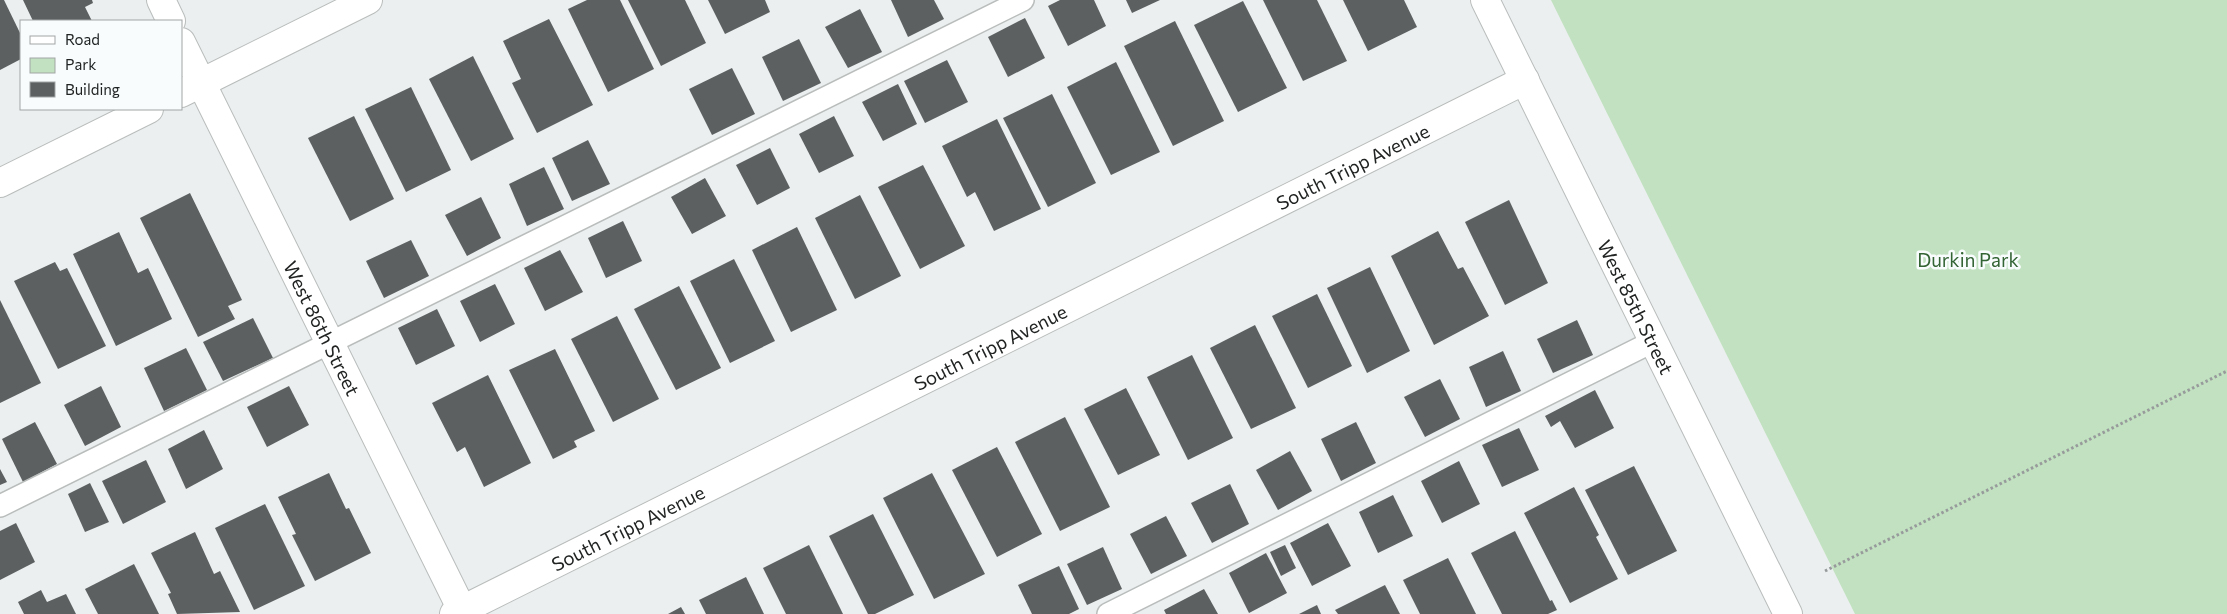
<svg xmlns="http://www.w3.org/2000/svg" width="2227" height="614" viewBox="0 0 2227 614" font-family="Commissioner,sans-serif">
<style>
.green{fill:#c1e1c0}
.building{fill:#5d6060}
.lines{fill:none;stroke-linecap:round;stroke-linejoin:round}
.lane-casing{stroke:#b9bdbc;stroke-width:24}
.street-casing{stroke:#b9bdbc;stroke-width:30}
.path{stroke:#989b9b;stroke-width:3;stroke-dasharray:2.5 2.5;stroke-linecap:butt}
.lane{stroke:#fff;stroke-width:21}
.street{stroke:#fff;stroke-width:28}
.labels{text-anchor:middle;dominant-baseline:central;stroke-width:5;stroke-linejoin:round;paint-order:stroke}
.street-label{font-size:19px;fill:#212323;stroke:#f8fcfc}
.park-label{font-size:19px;fill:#336434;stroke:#f8fcfc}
</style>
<rect width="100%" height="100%" fill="#ebefef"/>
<path class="green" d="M1551,0H2227V614H1855Z"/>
<g class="building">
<path d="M0,0H4L21,35V59L0,70Z"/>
<path d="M23,0H92L93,3L85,7L92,21H33Z"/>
<path d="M587,0H620L654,69L608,92L568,9Z"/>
<path d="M628,0H685L706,43L661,66Z"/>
<path d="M708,0H765L770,12L725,34Z"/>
<path d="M891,0H934L944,19L908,37Z"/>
<path d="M1060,0H1094L1106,26L1068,46L1048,6Z"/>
<path d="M1126,0H1160L1132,13Z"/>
<path d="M1263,0H1317L1347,61L1303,81Z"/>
<path d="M1343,0H1404L1417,27L1368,51Z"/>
<path d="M1243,1L1287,88L1238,112L1194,25Z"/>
<path d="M860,9L882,52L848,68L825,27Z"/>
<path d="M1025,18L1045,58L1008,77L988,37Z"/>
<path d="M549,19L593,105L537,133L512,83L521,79L503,41Z"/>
<path d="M1175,21L1224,121L1173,146L1124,46Z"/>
<path d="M799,39L821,83L783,101L762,57Z"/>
<path d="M473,56L514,139L471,161L429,79Z"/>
<path d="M947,60L968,102L925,123L904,81Z"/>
<path d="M1116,62L1160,152L1111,175L1067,87Z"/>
<path d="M732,68L755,114L712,135L689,89Z"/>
<path d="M898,84L917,124L883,141L862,102Z"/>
<path d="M411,87L451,170L406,192L365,109Z"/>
<path d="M1052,94L1096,183L1048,207L1003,118Z"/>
<path d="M354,116L394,199L350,221L308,138Z"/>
<path d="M834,116L854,156L819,173L799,134Z"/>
<path d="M997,119L1041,209L994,231L975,192L967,197L942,146Z"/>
<path d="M588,140L610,184L572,201L552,158Z"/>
<path d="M770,148L790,188L757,205L736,165Z"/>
<path d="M923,165L965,246L920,269L878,187Z"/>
<path d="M544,167L564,209L527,226L509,184Z"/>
<path d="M705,178L726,216L692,234L671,197Z"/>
<path d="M190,193L242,300L228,306L235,319L198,337L140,218Z"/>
<path d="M860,195L901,276L855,299L815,218Z"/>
<path d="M481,197L501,238L467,256L445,215Z"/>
<path d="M1509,200L1548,283L1505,305L1465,222Z"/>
<path d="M623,221L642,261L606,278L588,238Z"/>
<path d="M797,227L837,310L791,332L752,250Z"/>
<path d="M1438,231L1458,269L1463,267L1489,316L1434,345L1391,256Z"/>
<path d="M119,232L138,273L148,268L172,319L116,346L73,254Z"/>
<path d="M411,240L429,276L384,298L366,261Z"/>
<path d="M560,250L583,292L545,311L524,268Z"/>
<path d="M734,259L775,341L730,363L690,281Z"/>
<path d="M55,262L60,271L67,268L106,346L58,369L14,281Z"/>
<path d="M1370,267L1410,351L1367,373L1327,288Z"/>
<path d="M495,284L515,324L480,342L460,301Z"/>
<path d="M679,286L721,368L676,390L634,309Z"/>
<path d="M1317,294L1352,366L1308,388L1272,316Z"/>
<path d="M0,300L41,383L0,403Z"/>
<path d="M437,309L455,346L416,365L398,328Z"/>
<path d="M617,316L659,399L613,422L571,339Z"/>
<path d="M253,318L273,358L223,381L203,342Z"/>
<path d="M1577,320L1593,355L1553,373L1537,339Z"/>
<path d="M1255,325L1296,408L1251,429L1210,348Z"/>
<path d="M186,348L207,390L164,411L144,368Z"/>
<path d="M555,349L595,431L574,441L577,447L553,459L509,370Z"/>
<path d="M1503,351L1521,391L1486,407L1469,367Z"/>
<path d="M1192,355L1233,438L1188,460L1147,377Z"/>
<path d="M488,375L531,463L484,487L465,447L457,452L432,403Z"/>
<path d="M1440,379L1460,419L1425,437L1404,397Z"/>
<path d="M101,386L121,427L85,446L64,405Z"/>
<path d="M289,386L309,425L267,447L247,407Z"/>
<path d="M1126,388L1160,455L1118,475L1084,409Z"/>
<path d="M1595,390L1614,428L1575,448L1560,421L1551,427L1545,416Z"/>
<path d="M1065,417L1110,507L1060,531L1015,442Z"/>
<path d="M35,422L57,464L23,482L2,439Z"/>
<path d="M1356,422L1376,463L1341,481L1321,439Z"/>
<path d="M1519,428L1539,470L1502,487L1482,445Z"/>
<path d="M204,430L223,469L186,489L168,449Z"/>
<path d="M997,447L1042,534L997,557L952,470Z"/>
<path d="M1290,451L1312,491L1278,510L1256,470Z"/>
<path d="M146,460L166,502L123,524L102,481Z"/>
<path d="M1459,461L1480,504L1442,523L1421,481Z"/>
<path d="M1634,466L1677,551L1628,575L1585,490Z"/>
<path d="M0,469L7,482L0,485Z"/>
<path d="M329,473L346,509L349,508L371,553L315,581L292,535L296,534L278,497Z"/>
<path d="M932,473L985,574L934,599L883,498Z"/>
<path d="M90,483L109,522L85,532L68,494Z"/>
<path d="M1230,484L1249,524L1212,543L1191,503Z"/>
<path d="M1574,487L1599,535L1596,537L1618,579L1570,603L1524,513Z"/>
<path d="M1393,495L1413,536L1378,553L1359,512Z"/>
<path d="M265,504L305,586L254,610L215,528Z"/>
<path d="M873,514L914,595L875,614H868L829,536Z"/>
<path d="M1166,516L1187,556L1151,574L1130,534Z"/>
<path d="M16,523L35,562L0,580V531Z"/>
<path d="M1328,523L1351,566L1312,586L1290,543Z"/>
<path d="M1515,531L1550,601L1552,600L1557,610L1548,614H1502L1471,553Z"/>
<path d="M195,532L214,574L220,571L240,612L177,614L168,594L171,593L151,553Z"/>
<path d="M809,545L843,614H786L763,568Z"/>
<path d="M1285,545L1296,568L1281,576L1270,552Z"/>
<path d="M1103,547L1122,589L1087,605L1067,564Z"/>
<path d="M1266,553L1287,593L1249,613L1229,573Z"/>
<path d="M1448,558L1476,614H1420L1403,580Z"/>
<path d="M134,564L159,614H98L85,589Z"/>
<path d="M1059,566L1079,609L1069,614H1032L1018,585Z"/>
<path d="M746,577L764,614H706L699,600Z"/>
<path d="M1385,585L1400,614H1338L1335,610Z"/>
<path d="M1204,589L1218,614H1166L1164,610Z"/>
<path d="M41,590L47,602L66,594L76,614H24L18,602Z"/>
<path d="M1317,605L1321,614H1299Z"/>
<path d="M681,607L685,614H668Z"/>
</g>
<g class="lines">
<defs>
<g id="lane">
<path d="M0,506L1023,0"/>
<path d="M1108,614L1654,341"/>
</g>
<g id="street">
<path d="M161,0L171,21"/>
<path id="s1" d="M1485,0L1788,614"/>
<path id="s2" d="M181,42L464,614"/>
<path d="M181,93L368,0"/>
<path d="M0,183L149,109"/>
<path id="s3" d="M454,614L1525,80"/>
</g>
</defs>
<use href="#lane" class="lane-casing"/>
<use href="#street" class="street-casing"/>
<path class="path" d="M1825,571L2227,371"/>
<use href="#lane" class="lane"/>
<use href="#street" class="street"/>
</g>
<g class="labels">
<g class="street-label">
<text stroke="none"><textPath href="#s3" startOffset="1004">South Tripp Avenue</textPath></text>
<text stroke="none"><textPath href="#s1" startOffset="342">West 85th Street</textPath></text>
<text stroke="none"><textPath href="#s2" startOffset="319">West 86th Street</textPath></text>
<text stroke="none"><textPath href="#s3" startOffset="599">South Tripp Avenue</textPath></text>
<text stroke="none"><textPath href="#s3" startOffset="194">South Tripp Avenue</textPath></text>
</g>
<g class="park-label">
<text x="1968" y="259">Durkin Park</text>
</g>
</g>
<rect x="20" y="20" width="162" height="90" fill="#f8fcfc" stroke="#a2a5a5"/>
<rect x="30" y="36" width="25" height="8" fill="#ffffff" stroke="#a2a5a5"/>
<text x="65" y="45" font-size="15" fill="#212323">Road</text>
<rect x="30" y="58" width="25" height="15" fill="#c1e1c0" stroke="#a2a5a5"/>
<text x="65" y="70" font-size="15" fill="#212323">Park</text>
<rect x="30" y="82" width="25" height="15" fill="#5d6060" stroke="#a2a5a5"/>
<text x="65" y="95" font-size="15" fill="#212323">Building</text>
</svg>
